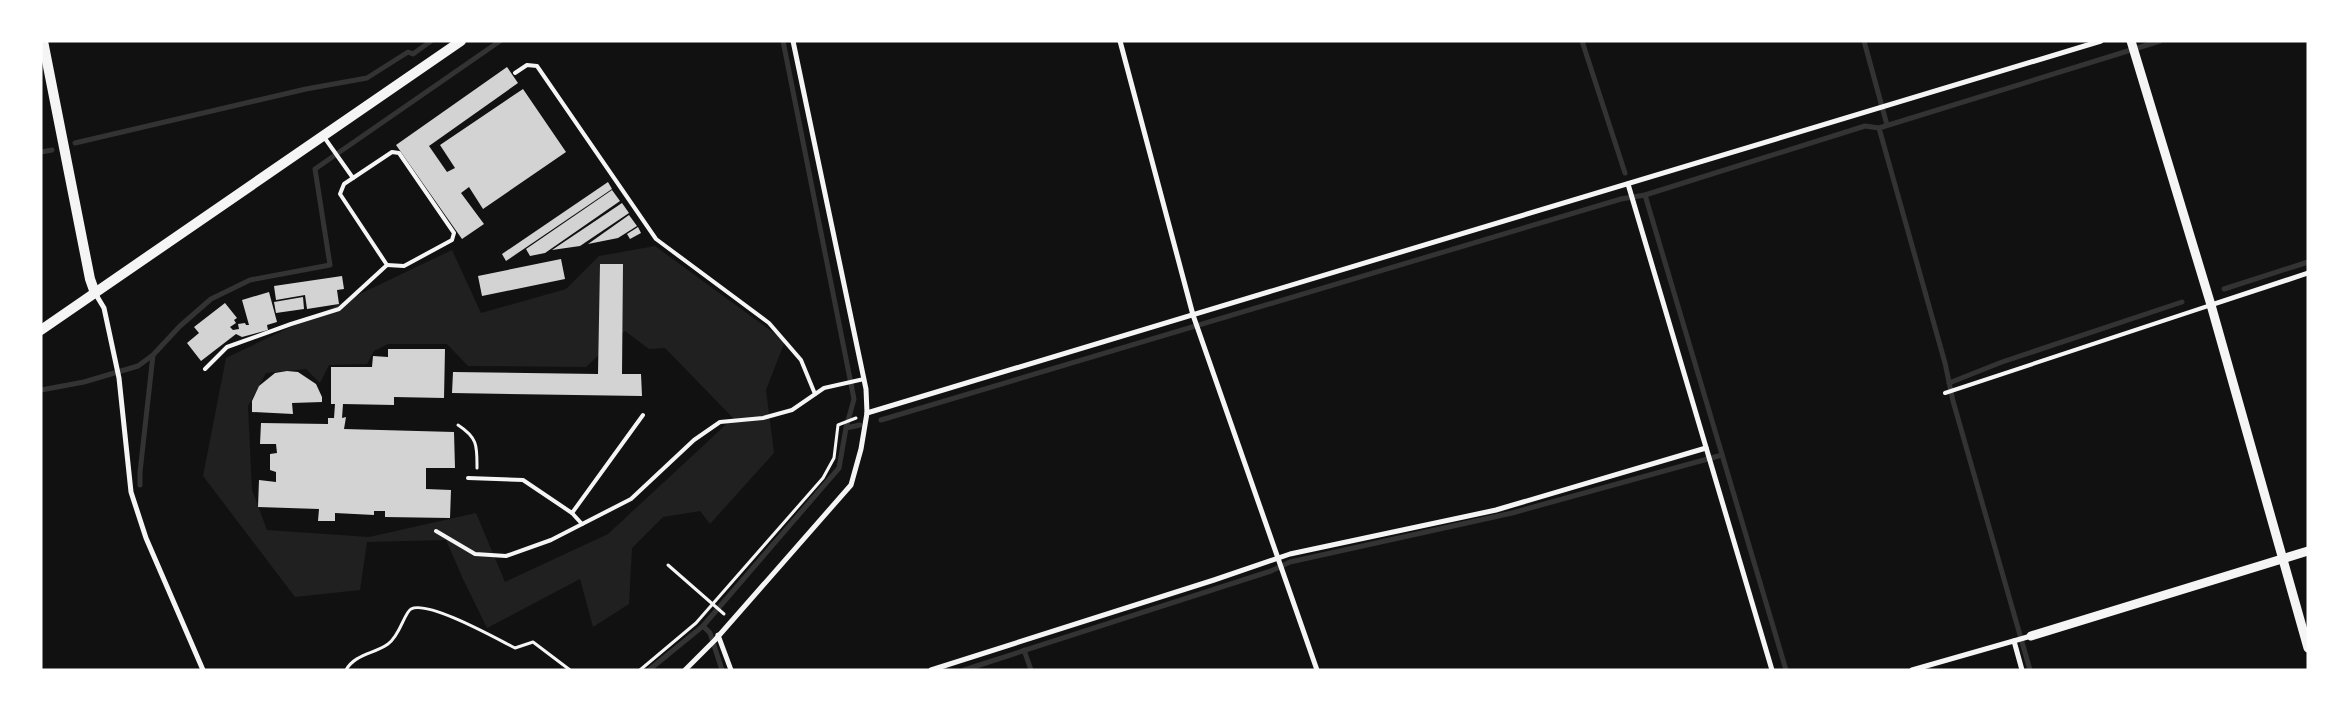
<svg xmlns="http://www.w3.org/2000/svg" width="2349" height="711" viewBox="0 0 2349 711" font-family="'Space Grotesk',sans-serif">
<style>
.green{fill:#202020;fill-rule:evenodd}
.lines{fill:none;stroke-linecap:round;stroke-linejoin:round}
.stream{stroke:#333;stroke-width:5}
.building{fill:#d3d3d3}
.path{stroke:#f5f5f5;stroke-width:3}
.service{stroke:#f5f5f5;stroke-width:4}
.minor{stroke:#f5f5f5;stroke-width:5}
.tertiary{stroke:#f5f5f5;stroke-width:9}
.secondary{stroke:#f5f5f5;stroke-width:10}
</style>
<rect width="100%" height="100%" fill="#111"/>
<path class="green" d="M655,246L785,341L766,390L774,453L710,524L700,511L663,517L632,548L629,604L593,627L580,579L487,628L463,579L446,540L367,542L360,590L295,597L203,476L226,358L452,250L481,313L566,289L599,256ZM625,331L649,349L665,348L733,418L608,534L505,582L476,513L369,537L267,530L252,490L248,406L266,373L306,369L320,383L329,365L367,364L374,351L388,344H447L468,366L586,367Z"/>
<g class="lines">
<g class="stream">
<path d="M1582,41L1625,173"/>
<path d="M1864,41L1887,125"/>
<path d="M75,143L306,89L367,78L408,52L413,54L431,41"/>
<path d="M41,152L52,150"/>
<path d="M1645,195L1786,670"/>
<path d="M2224,289L2308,262"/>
<path d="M1949,383L2002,362L2182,302"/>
<path d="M41,390L84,382L138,366L153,355L180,326L211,299L250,280L330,265L315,169L500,41"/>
<path d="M881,420L1621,199L1645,195L1865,126L1879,128"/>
<path d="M846,428L860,425"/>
<path d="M140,485V472L153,355"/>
<path d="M703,626L710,633L722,670"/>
<path d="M1024,650L1031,670"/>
<path d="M649,670L703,626L839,468L846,428L854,399L783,41"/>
<path d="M964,670L1271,571L1290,562L1512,513L1722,455"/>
<path d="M2030,670L1953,401L1945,363L1879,128L2160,41"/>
</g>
</g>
<g class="building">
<path d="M507,67L518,83L429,146L447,172L455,168L440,145L523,89L566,152L483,209L469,187L461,193L484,224L462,239L396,145Z"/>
<path d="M608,182L612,189L506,261L502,254Z"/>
<path d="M612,190L620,201L545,253L530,256L526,249Z"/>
<path d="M622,203L629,213L580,246L552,250Z"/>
<path d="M629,215L637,226L618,238L588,244Z"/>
<path d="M638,227L641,233L630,239L627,234Z"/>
<path d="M561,259L565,279L482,296L478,276Z"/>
<path d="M600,264H623L622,374H641L642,396L452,393L453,372L598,374Z"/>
<path d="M342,276L344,289L337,290L339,304L307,309L305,295L276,300L274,286Z"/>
<path d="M269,292L277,322L267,325L268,330L242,337L236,334L201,361L187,343L199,333L194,327L225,303L237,318L234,320L236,323L230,327L233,330L239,329L238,324L245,323L246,325H249L242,300Z"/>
<path d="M303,297L304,309L276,313L274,302Z"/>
<path d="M388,349H445L444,398L394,397V405L343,404L342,418L346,417L344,429L454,432L455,468H426V489L451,490L450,518L385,517V511H374V515L335,513V521H318L319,509L258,507L259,480L276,482V472L270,470V454L277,453L276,444H260L261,423L328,424V418H334L335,404H331V367H372L373,356L388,357Z"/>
<path d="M287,371L298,372L316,384L322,397V402L292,403L293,414L252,412V401L259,386L275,373Z"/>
</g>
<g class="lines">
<g class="path">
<path d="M458,425C478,438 477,446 477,468"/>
<path d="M668,565L724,614"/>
<path d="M346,670C355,654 374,654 388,644C400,636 404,613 411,609C428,600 497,639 515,648L533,642L570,670"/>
<path d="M640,670L696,623L823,478L834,458L838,425L856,418"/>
</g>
<g class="service">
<path d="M515,73L527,65L537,66L656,239L769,323L801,360L815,394"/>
<path d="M353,178L392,152L399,153L454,233L452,240L404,266L387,265"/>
<path d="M205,369L227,347L291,324L339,309L387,265L340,194L344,184L353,178L324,137"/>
<path d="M1945,393L2211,305"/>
<path d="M468,478L523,480L572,513L582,524"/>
<path d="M572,513L643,415"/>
<path d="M436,531L475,554L506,556L551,540L631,499L694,440L720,422L763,418L792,410L824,388L864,379"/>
</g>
<g class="minor">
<path d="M1120,41L1193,315L1317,670"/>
<path d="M1628,184L1772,670"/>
<path d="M95,293L104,308L119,378L131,492L146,538L203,670"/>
<path d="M2211,305L2308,273"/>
<path d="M867,413L2101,41"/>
<path d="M718,635L731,670"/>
<path d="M2014,641L2022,670"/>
<path d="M685,670L715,640L851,485L861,449L867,413L866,389L793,41"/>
<path d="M931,670L1214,580L1290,554L1496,510L1706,448"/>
<path d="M1912,670L2031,636"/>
</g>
<g class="tertiary">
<path d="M2131,41L2211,305L2308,648"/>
<path d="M2031,636L2308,551"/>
</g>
<g class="secondary">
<path d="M43,41L90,279L95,293"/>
<path d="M41,330L461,41"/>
</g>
</g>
<rect width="2349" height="711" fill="none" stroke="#ffffff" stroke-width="85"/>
</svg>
